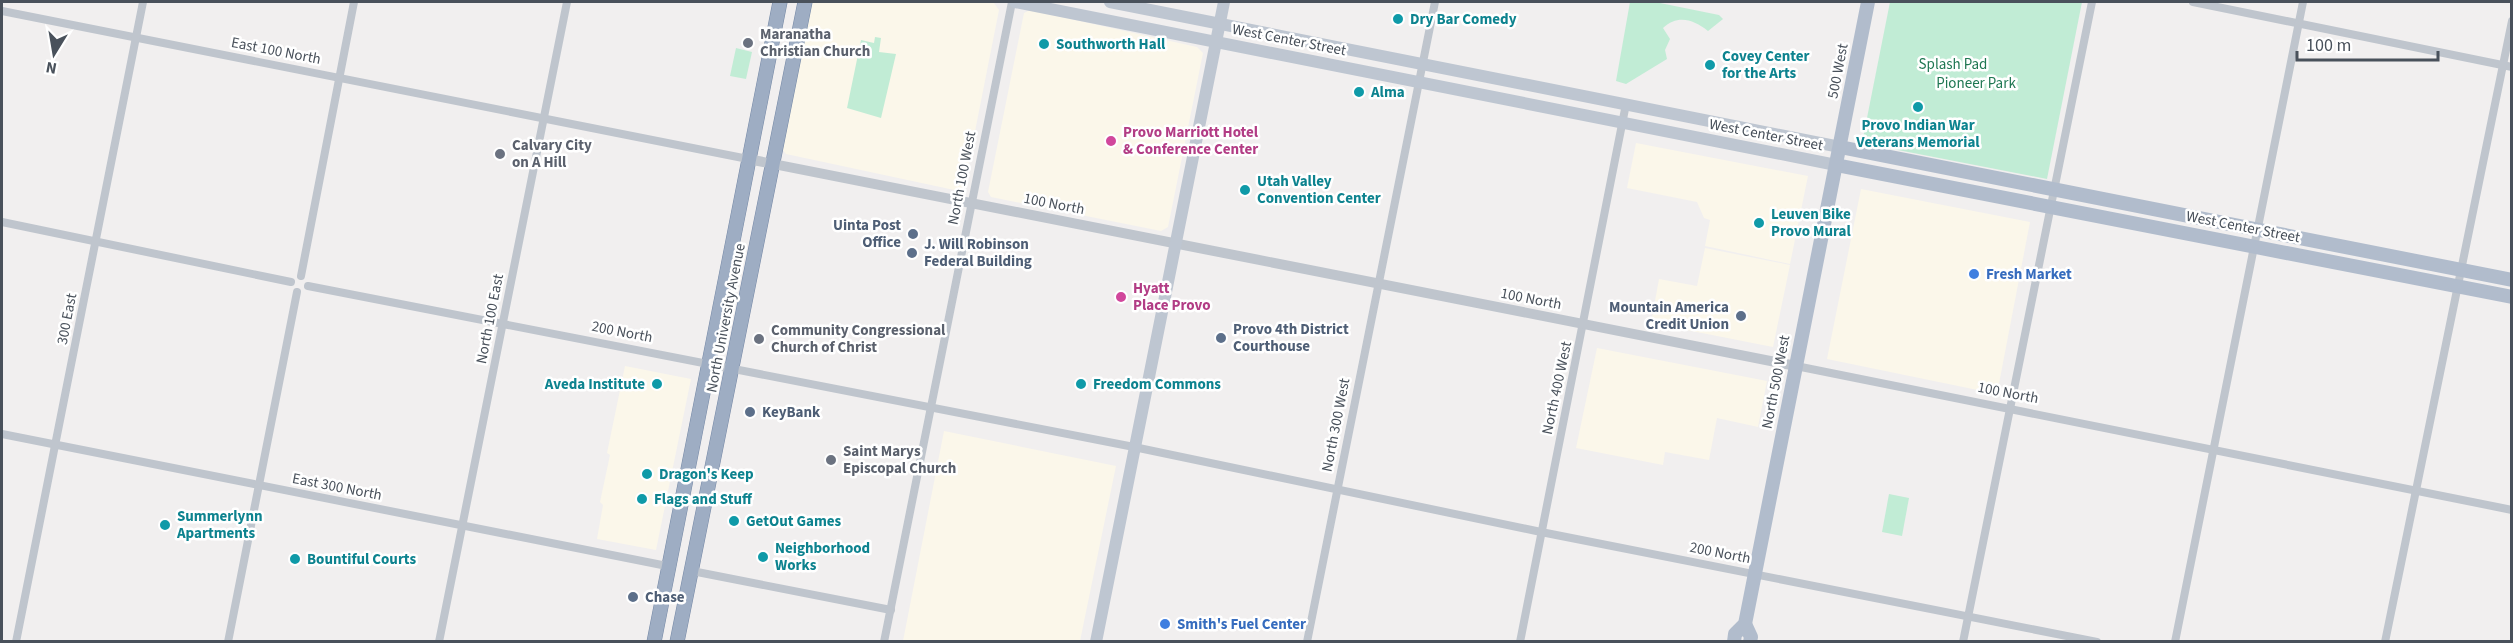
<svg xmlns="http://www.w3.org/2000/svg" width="2513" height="643" viewBox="0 0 2513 643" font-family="'Source Sans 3',sans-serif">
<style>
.commercial{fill:#fbf7ea}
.green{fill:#c1ecd5}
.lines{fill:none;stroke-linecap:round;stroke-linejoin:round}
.trunk-casing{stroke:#7689a6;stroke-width:15}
.minor{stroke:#bfc5cd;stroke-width:8}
.tertiary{stroke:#bfc5cd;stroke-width:10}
.secondary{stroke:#bec6d1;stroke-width:12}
.primary{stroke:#b1bccc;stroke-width:14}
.trunk{stroke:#9eadc3;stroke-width:14}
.culture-dot{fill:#0f9aa8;stroke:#fff;stroke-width:2}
.worship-dot{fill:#6b7280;stroke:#fff;stroke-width:2}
.hotel-dot{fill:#d1479c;stroke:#fff;stroke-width:2}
.service-dot{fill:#5c6f8a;stroke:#fff;stroke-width:2}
.shop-dot{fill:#3f7fe0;stroke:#fff;stroke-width:2}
.labels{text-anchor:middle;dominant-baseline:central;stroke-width:5;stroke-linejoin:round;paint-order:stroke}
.culture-label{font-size:15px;font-weight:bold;fill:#0d838f;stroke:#fff;text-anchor:start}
.worship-label{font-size:15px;font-weight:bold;fill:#5b616d;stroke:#fff;text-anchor:start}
.street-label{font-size:15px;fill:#49515b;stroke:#fff}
.park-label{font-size:15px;fill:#1f7752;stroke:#fff}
.hotel-label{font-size:15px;font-weight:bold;fill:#b23c85;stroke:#fff;text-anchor:start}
.service-label{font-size:15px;font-weight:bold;fill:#4e5e75;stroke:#fff;text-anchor:start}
.shop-label{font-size:15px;font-weight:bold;fill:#366cbe;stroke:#fff;text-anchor:start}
</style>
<rect width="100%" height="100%" fill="#f1efef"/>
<g class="commercial">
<path d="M806,2L994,3L999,10L964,187L959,191L786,154L782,149Z"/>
<path d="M1030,10L1197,47L1203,53L1168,227L1161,231L991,197L988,192L1024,13Z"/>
<path d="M1636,143L1808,176L1790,264L1705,246L1710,220L1704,218L1697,202L1627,188Z"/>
<path d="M1861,189L2030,222L1997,394L1827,359Z"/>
<path d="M1705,248L1790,265L1773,347L1651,323L1659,279L1697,286Z"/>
<path d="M1597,348L1767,381L1758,427L1717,418L1709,460L1665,452L1663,465L1576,448Z"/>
<path d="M625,366L691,379L656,550L597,539L603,505L600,502L610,455L607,453Z"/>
<path d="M944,431L1116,466L1080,641H903Z"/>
</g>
<g class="green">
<path d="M1630,2H1655L1719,15L1723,19L1708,31C1694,20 1678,14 1663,28L1670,39L1665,50L1667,59L1626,84L1616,81Z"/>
<path d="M1890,2H2082L2047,179L1862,143Z"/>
<path d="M875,37L881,38L879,52L896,54L881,118L847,108L861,40L874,43Z"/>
<path d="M736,48L752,52L746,79L730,76Z"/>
<path d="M1889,494L1909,498L1902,536L1882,532Z"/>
</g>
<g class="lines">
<defs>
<g id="trunk">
<path d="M654,642L780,2"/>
<path d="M677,642L805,2"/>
</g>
</defs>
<use href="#trunk" class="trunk-casing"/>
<g class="minor">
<path d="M2193,2L2512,67"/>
<path d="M2,11L748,159"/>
<path d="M2,222L291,282"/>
<path d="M301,276L354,2"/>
<path d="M308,286L1134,447L1541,532L2097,642"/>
<path d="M1796,366L2512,510"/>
<path d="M2,434L667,566"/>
<path d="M692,571L891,610"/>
<path d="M16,642L143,2"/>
<path d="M228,642L297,292"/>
<path d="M439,642L567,2"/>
<path d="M884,642L1012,2"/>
<path d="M1307,642L1435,2"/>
<path d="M1520,642L1626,104"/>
<path d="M1963,642L2092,2"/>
<path d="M2175,642L2303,2"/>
<path d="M2385,642L2512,21"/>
</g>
<path class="tertiary" d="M748,159L1796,366"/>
<g class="secondary">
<path d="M1015,2L1836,165"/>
<path d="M1110,2L1840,147"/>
<path d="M1096,642L1224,2"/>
</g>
<g class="primary">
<path d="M1840,147L2512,280"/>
<path d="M1836,165L2512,297"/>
<path d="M1745,624L1751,637L1750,642"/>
<path d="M1734,642L1735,634L1745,624L1868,2"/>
</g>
<use href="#trunk" class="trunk"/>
</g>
<g class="culture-dot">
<circle cx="1398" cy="19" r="6"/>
<circle cx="1044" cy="44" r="6"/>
<circle cx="1710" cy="65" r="6"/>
<circle cx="1359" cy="92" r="6"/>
<circle cx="1918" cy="107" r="6"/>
<circle cx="1245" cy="190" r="6"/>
<circle cx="1759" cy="223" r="6"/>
<circle cx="657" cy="384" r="6"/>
<circle cx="1081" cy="384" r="6"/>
<circle cx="647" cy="474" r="6"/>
<circle cx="642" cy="499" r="6"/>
<circle cx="734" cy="521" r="6"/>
<circle cx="165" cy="525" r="6"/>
<circle cx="763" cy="557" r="6"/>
<circle cx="295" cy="559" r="6"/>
</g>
<g class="worship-dot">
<circle cx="748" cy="43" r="6"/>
<circle cx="500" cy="154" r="6"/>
<circle cx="759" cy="339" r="6"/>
<circle cx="831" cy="460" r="6"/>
</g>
<g class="hotel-dot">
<circle cx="1111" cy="141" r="6"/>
<circle cx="1121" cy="297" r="6"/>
</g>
<g class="service-dot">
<circle cx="913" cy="234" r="6"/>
<circle cx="912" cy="253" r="6"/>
<circle cx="1741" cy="316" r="6"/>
<circle cx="1221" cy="338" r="6"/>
<circle cx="750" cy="412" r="6"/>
<circle cx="633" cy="597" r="6"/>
</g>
<g class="shop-dot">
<circle cx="1974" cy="274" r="6"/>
<circle cx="1165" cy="624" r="6"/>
</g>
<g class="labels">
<g class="culture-label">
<text x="1410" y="19">Dry Bar Comedy</text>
<text x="1056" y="44">Southworth Hall</text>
<text x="1722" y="56">Covey Center<tspan x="1722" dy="17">for the Arts</tspan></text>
<text x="1371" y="92">Alma</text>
<text x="1918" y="125" text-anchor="middle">Provo Indian War<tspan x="1918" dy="17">Veterans Memorial</tspan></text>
<text x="1257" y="181">Utah Valley<tspan x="1257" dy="17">Convention Center</tspan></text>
<text x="1771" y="214">Leuven Bike<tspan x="1771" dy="17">Provo Mural</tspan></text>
<text x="645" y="384" text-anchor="end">Aveda Institute</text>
<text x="1093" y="384">Freedom Commons</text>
<text x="659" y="474">Dragon's Keep</text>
<text x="654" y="499">Flags and Stuff</text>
<text x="177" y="516">Summerlynn<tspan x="177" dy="17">Apartments</tspan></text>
<text x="746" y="521">GetOut Games</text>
<text x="775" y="548">Neighborhood<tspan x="775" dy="17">Works</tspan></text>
<text x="307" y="559">Bountiful Courts</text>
</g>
<g class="worship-label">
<text x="760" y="34">Maranatha<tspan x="760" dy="17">Christian Church</tspan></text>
<text x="512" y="145">Calvary City<tspan x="512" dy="17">on A Hill</tspan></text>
<text x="771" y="330">Community Congressional<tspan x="771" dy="17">Church of Christ</tspan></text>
<text x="843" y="451">Saint Marys<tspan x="843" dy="17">Episcopal Church</tspan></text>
</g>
<g class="street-label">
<text transform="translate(1289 40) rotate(11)">West Center Street</text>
<text transform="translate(276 51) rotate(11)">East 100 North</text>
<text transform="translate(1838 71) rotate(-79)">500 West</text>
<text transform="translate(1766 135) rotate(11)">West Center Street</text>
<text transform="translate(962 178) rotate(-79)">North 100 West</text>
<text transform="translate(1054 204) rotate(11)">100 North</text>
<text transform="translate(2243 227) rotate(11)">West Center Street</text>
<text transform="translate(1531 299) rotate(11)">100 North</text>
<text transform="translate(726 318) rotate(-79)">North University Avenue</text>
<text transform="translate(67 319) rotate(-79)">300 East</text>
<text transform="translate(490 319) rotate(-79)">North 100 East</text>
<text transform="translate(622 332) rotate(11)">200 North</text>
<text transform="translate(1776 382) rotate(-79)">North 500 West</text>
<text transform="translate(1557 388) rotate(-78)">North 400 West</text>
<text transform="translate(2008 393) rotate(11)">100 North</text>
<text transform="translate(1336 425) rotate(-79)">North 300 West</text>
<text transform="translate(337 487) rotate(11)">East 300 North</text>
<text transform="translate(1720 553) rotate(11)">200 North</text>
</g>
<g class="park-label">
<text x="1953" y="64">Splash Pad</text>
<text x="1976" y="83">Pioneer Park</text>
</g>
<g class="hotel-label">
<text x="1123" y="132">Provo Marriott Hotel<tspan x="1123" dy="17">&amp; Conference Center</tspan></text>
<text x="1133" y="288">Hyatt<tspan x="1133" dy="17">Place Provo</tspan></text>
</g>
<g class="service-label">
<text x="901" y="225" text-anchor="end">Uinta Post<tspan x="901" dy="17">Office</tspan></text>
<text x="924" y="244">J. Will Robinson<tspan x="924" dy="17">Federal Building</tspan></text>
<text x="1729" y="307" text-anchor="end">Mountain America<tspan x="1729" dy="17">Credit Union</tspan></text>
<text x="1233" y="329">Provo 4th District<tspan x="1233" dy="17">Courthouse</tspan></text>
<text x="762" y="412">KeyBank</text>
<text x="645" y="597">Chase</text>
</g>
<g class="shop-label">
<text x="1986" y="274">Fresh Market</text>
<text x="1177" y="624">Smith's Fuel Center</text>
</g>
</g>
<rect width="2513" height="643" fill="none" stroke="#49515b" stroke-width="6"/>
<g transform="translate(54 54) rotate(191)" stroke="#ffffff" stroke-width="4.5" paint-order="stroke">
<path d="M0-4.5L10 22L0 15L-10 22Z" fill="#49515b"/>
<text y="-9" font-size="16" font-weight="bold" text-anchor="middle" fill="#49515b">N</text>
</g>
<path d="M2297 51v9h141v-9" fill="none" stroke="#49515b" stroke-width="3"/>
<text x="2306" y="51" font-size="18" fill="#49515b" stroke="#ffffff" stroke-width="4.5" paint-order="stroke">100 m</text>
</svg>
